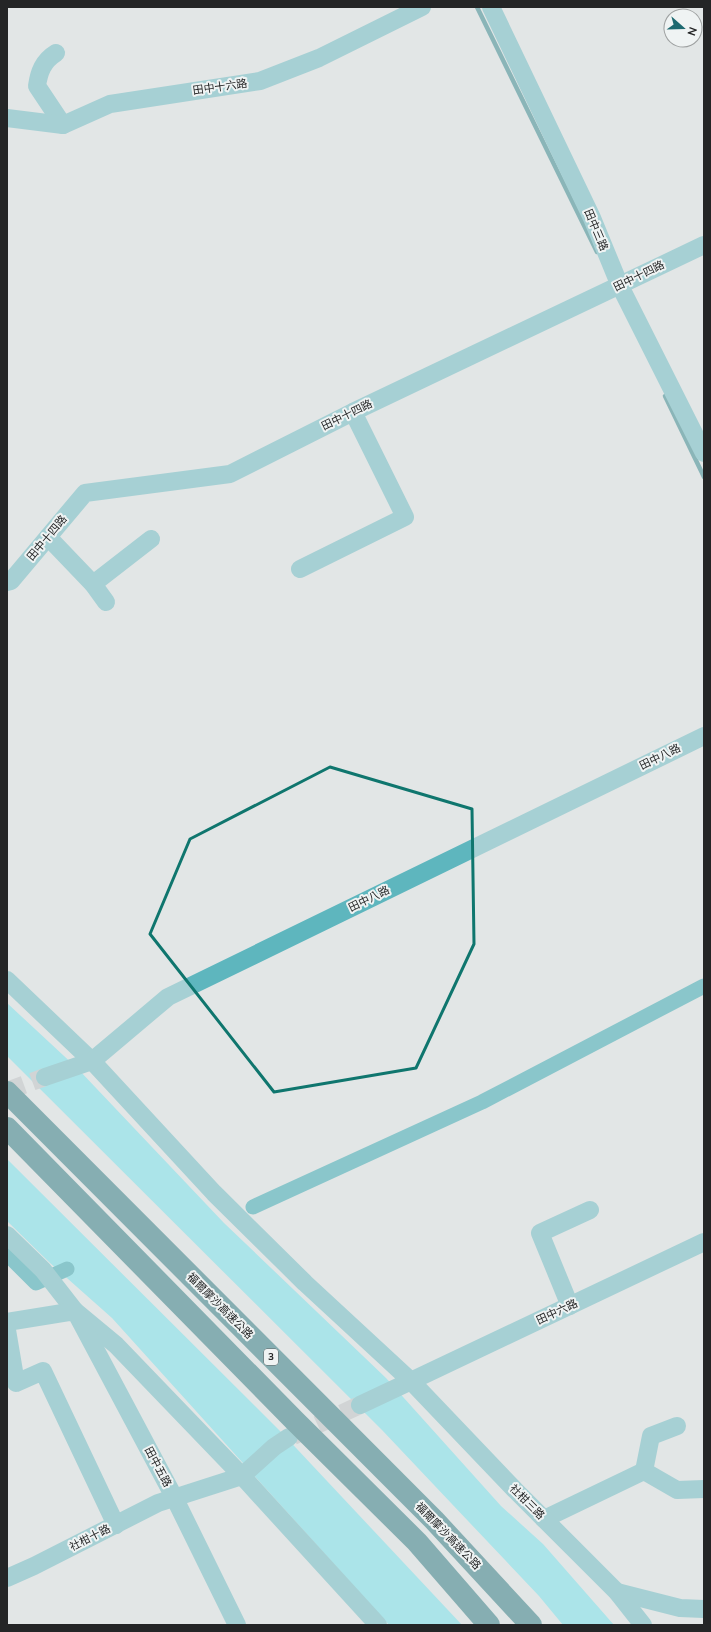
<svg xmlns="http://www.w3.org/2000/svg" width="711" height="1632" viewBox="0 0 711 1632" font-family="'Nunito Sans','Noto Sans TC',sans-serif">
<style>
.green{fill:#69e2ed}
.lines{fill:none;stroke-linecap:round;stroke-linejoin:round}
.stream{stroke:#217b82;stroke-width:4.5}
.canal{stroke:#20a0aa;stroke-width:15}
.minor-tunnel{stroke:#bcbfc0;stroke-width:18;stroke-dasharray:18 9;stroke-linecap:butt}
.minor{stroke:#5eb6be;stroke-width:18}
.highway{stroke:#186c73;stroke-width:22}
.marked{fill:none;stroke:#0f766e;stroke-width:3;stroke-linejoin:round}
.labels{text-anchor:middle;dominant-baseline:central;stroke-width:4;stroke-linejoin:round;paint-order:stroke}
.shield{fill:#eff3f3;stroke:#616364;stroke-width:1}
.shield-label{font-size:10px;font-weight:bold;fill:#242526}
.street-label{font-size:11px;fill:#242526;stroke:#eff3f3}
</style>
<rect width="100%" height="100%" fill="#e2e6e6"/>
<g class="green">
<path d="M7,1003L78,1069L224,1223L386,1378L501,1506L543,1544L614,1625H563L539,1596L382,1430L7,1056Z"/>
<path d="M7,1159L282,1433L462,1625H389L112,1318L50,1263L7,1221Z"/>
</g>
<g class="lines">
<g class="stream">
<path d="M477,7L597,252"/>
<path d="M665,396L704,477"/>
</g>
<g class="canal">
<path d="M253,1207L482,1102L704,986"/>
<path d="M7,1254L36,1283L67,1269"/>
</g>
<g class="minor-tunnel">
<path d="M7,1091L45,1077"/>
<path d="M293,1436L360,1405"/>
</g>
<g class="minor">
<path d="M491,7L592,218L620,286L704,453"/>
<path d="M56,53C43,61 39,72 37,86L63,125"/>
<path d="M7,118L63,125L110,104L260,81L319,58L422,7"/>
<path d="M48,537L93,584L106,602"/>
<path d="M300,569L405,517L353,412"/>
<path d="M7,582L11,581L85,493L230,474L353,412L704,245"/>
<path d="M93,584L151,539"/>
<path d="M7,980L92,1061L214,1193L305,1283L411,1381L360,1405"/>
<path d="M45,1077L92,1061L168,997L704,736"/>
<path d="M7,1235L43,1270L75,1311L116,1345L242,1476L378,1625"/>
<path d="M570,1306L540,1233L590,1210"/>
<path d="M7,1322L75,1311L174,1497L237,1625"/>
<path d="M7,1330L16,1383L43,1371L116,1525"/>
<path d="M644,1471L651,1436L677,1426"/>
<path d="M544,1519L644,1471L677,1490L704,1489"/>
<path d="M7,1578L34,1566L158,1503L242,1476L274,1447L289,1437"/>
<path d="M617,1592L680,1608L704,1609"/>
<path d="M643,1625L617,1592L515,1490L411,1381L704,1242"/>
</g>
<g class="highway">
<path d="M7,1092L434,1520L531,1625"/>
<path d="M7,1128L295,1421L417,1542L489,1625"/>
</g>
</g>
<path d="M0 0H711V1632H0ZM330,767L472,809L474,944L416,1068L274,1092L150,934L190,839Z" fill="#e2e6e6" fill-opacity=".55" fill-rule="evenodd"/>
<path class="marked" d="M330,767L472,809L474,944L416,1068L274,1092L150,934L190,839Z"/>
<g class="labels">
<rect class="shield" x="264" y="1349" width="14" height="16" rx="3"/>
<g class="shield-label">
<text x="271" y="1357">3</text>
</g>
<g class="street-label">
<text transform="translate(220 87) rotate(-8)">田中十六路</text>
<text transform="translate(596 230) rotate(67)">田中三路</text>
<text transform="translate(639 276) rotate(-26)">田中十四路</text>
<text transform="translate(347 415) rotate(-26)">田中十四路</text>
<text transform="translate(47 538) rotate(-50)">田中十四路</text>
<text transform="translate(660 757) rotate(-26)">田中八路</text>
<text transform="translate(369 899) rotate(-26)">田中八路</text>
<text transform="translate(220 1306) rotate(45)">福爾摩沙高速公路</text>
<text transform="translate(557 1312) rotate(-25)">田中六路</text>
<text transform="translate(158 1467) rotate(62)">田中五路</text>
<text transform="translate(527 1502) rotate(45)">社柑三路</text>
<text transform="translate(448 1536) rotate(46)">福爾摩沙高速公路</text>
<text transform="translate(90 1538) rotate(-27)">社柑十路</text>
</g>
</g>
<rect width="711" height="1632" fill="none" stroke="#242526" stroke-width="16"/>
<g transform="translate(683 28) rotate(110)"><circle r="19" fill="#eff3f3" stroke="#9ea1a1"/>
<path d="M0-3L7 15L0 10L-7 15Z" fill="#1d6970"/>
<text y="-6" font-size="11" font-weight="bold" text-anchor="middle" fill="#242526">N</text>
</g>
</svg>
